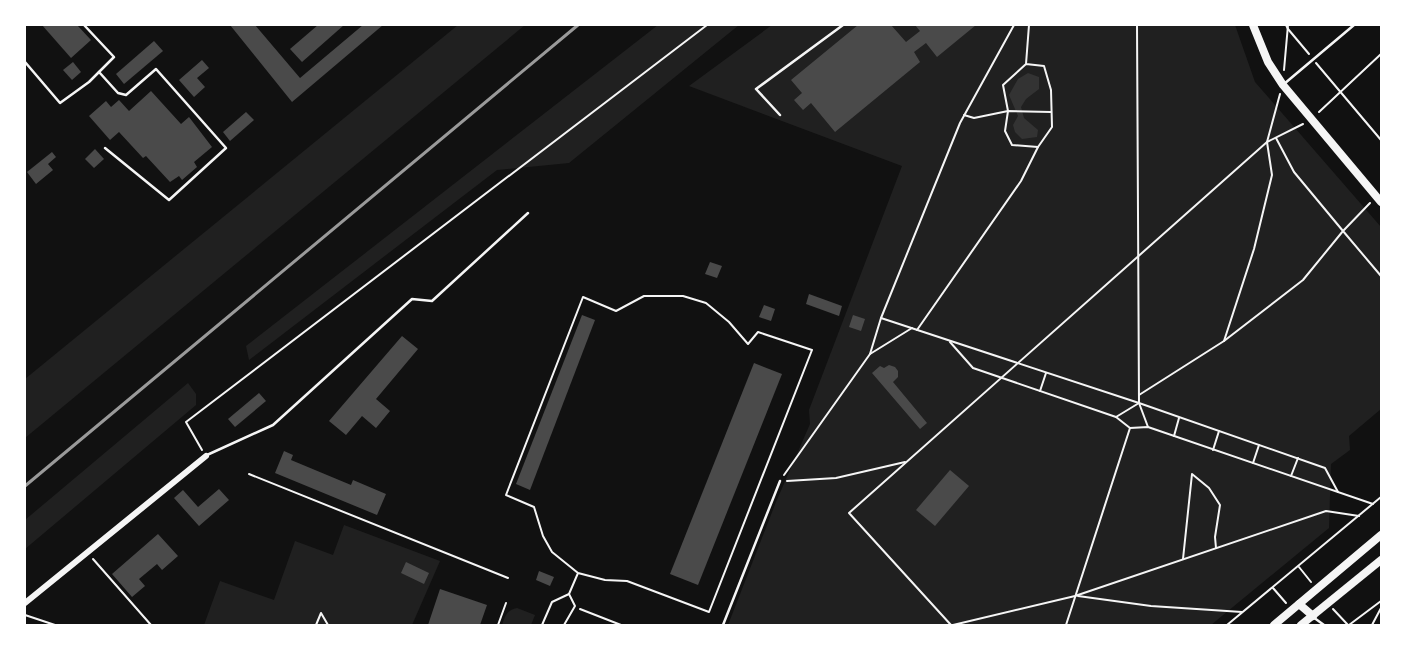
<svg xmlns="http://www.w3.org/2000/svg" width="1406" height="650" viewBox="0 0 1406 650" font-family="'PT Sans Narrow',sans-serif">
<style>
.green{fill:#202020}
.water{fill:#333}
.building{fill:#4a4a4a}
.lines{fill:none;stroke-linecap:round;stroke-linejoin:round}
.path{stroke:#f5f5f5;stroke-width:2}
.service{stroke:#f5f5f5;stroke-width:2.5}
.tertiary{stroke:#f5f5f5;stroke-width:6}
.secondary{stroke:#f5f5f5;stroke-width:8}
.rail{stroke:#9a9a9a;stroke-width:3}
</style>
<rect width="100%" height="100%" fill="#111"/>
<g class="green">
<path d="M458,25H525L25,438V379Z"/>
<path d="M658,25H739L569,163L497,170L249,360L246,346Z"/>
<path d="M772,25H1235L1255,82L1381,227V409L1349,436L1350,450L1331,464L1329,528L1211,625H728L776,502L810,424L809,410L902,166L689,86Z"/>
<path d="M188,383L196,394V405L25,549V520Z"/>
<path d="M344,525L440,561L412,625H204L220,581L274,600L295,541L333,555Z"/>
<path d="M517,608L535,615L531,625H502C505,616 507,610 517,608Z"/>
</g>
<path class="water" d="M1028,73L1039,77V89L1026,99L1021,107L1024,118L1038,130L1037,137L1022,139L1015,132L1013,125L1018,116L1009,95L1018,79Z"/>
<g class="building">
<path d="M42,25H77L91,40L71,58Z"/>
<path d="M230,25H255L300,78L363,25H383L292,102Z"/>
<path d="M318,25H344L302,62L290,49Z"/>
<path d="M858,25H891L906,42L920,31L915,25H976L937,57L926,43L914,52L920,62L835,132L811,103L803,110L794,100L802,93L791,80Z"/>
<path d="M154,41L163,51L124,84L116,74Z"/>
<path d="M202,60L209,68L197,78L205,87L194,97L179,80Z"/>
<path d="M73,62L81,72L72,80L63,70Z"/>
<path d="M151,91L181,124L189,117L212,147L194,162L197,167L182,180L179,176L170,182L146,156L143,158L119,132L110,140L89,116L106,101L111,107L119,100L129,111Z"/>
<path d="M246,112L254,120L230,141L223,132Z"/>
<path d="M95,149L104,159L94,168L85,159Z"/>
<path d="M52,152L56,157L48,164L53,170L36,184L27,172Z"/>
<path d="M710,262L722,266L717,278L705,274Z"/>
<path d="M809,294L842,306L839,316L806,304Z"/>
<path d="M764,305L775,309L771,321L759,317Z"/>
<path d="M582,315L595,320L530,490L516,484Z"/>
<path d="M853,315L865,319L861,331L849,327Z"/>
<path d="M402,336L418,349L376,399L390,411L376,428L362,416L346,435L329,421Z"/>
<path d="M754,363L782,374L698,585L670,574Z"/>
<path d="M889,365L895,367L898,371V377L893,382L927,423L920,429L872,373L880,366L884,368Z"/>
<path d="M259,393L266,401L235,427L228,419Z"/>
<path d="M284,451L293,455L291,460L351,485L353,480L386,494L377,515L275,473Z"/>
<path d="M950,470L969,486L935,526L916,510Z"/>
<path d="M219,489L229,500L199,526L174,498L183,490L198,507Z"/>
<path d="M158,534L178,556L162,570L157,564L139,579L145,586L132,597L112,574Z"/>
<path d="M406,562L429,573L424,584L401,573Z"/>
<path d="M539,571L554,577L550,586L536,580Z"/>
<path d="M440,589L487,605L480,625H428Z"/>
</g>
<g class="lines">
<g class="path">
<path d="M1137,25L1139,403L1148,427"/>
<path d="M1286,25L1288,29L1309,54"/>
<path d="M1316,63L1381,140"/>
<path d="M1026,64L1044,66L1051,90L1052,127L1038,147L1012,145L1005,131L1008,111L1003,85L1026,64L1029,25"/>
<path d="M1284,70L1288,25"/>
<path d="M1319,112L1381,54"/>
<path d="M964,115L974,118L1008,111L1051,112"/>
<path d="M1370,203L1343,231L1381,276"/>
<path d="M881,318L1139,403L1325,468L1338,492"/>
<path d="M917,330L1021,181L1038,147"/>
<path d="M1224,341L1303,280L1343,231L1294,172L1276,138"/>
<path d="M950,342L973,368L1116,417L1130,428L1148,427L1373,504"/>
<path d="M870,354L881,318L960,123L1014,25"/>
<path d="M1040,391L1046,373"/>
<path d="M1139,395L1224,341L1254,249L1272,175L1267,142L1280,94"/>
<path d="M1116,417L1139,403"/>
<path d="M1174,436L1179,418"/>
<path d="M202,450L186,422L707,25"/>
<path d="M1213,450L1219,431"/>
<path d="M1253,463L1259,445"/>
<path d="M249,474L508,578"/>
<path d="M784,475L870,354L912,328"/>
<path d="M1291,476L1298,458"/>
<path d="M787,481L836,478L905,462"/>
<path d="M93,559L151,625"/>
<path d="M1183,559L1192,474L1209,488L1220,505L1215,537L1216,548"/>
<path d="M1299,567L1311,582"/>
<path d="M1273,588L1286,603"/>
<path d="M569,594L578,573L605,580L627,581L709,612L812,350L758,332L748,344L729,322L706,303L683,296H644L616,311L583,297L506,495L534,507L543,536L552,552L578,573"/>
<path d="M1078,596L1151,606L1242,612"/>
<path d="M580,609L621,625"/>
<path d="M1333,609L1348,625"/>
<path d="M25,615L55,625"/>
<path d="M316,625L321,613L328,625"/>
<path d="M498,625L506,603"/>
<path d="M542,625L552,602L569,594L575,606L564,625"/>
<path d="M951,625L849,513L1267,142L1303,124"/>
<path d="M953,625L1075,596L1326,511L1359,516"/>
<path d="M1066,625L1130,428"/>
<path d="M1227,625L1381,497"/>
<path d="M1349,625L1381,601"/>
<path d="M1372,625L1381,608"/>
</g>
<g class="service">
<path d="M84,25L114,57L99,72"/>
<path d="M25,62L60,103L89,82L99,72L118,93L126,95L156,69L226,148L169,200L105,148"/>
<path d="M1284,84L1354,25"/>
<path d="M780,115L756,89L843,25"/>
<path d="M207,455L273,425L412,299L432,301L528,213"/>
<path d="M1313,617L1324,625"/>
<path d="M723,625L780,481"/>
</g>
<path class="tertiary" d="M25,603L206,456"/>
<g class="secondary">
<path d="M1253,25L1268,62L1283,85L1381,202"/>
<path d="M1299,604L1313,616"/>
<path d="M1274,625L1381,535"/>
<path d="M1301,625L1381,560"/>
</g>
<path class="rail" d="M25,486L578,25"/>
</g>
<rect width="1406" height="650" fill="none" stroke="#ffffff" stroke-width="52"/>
</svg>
